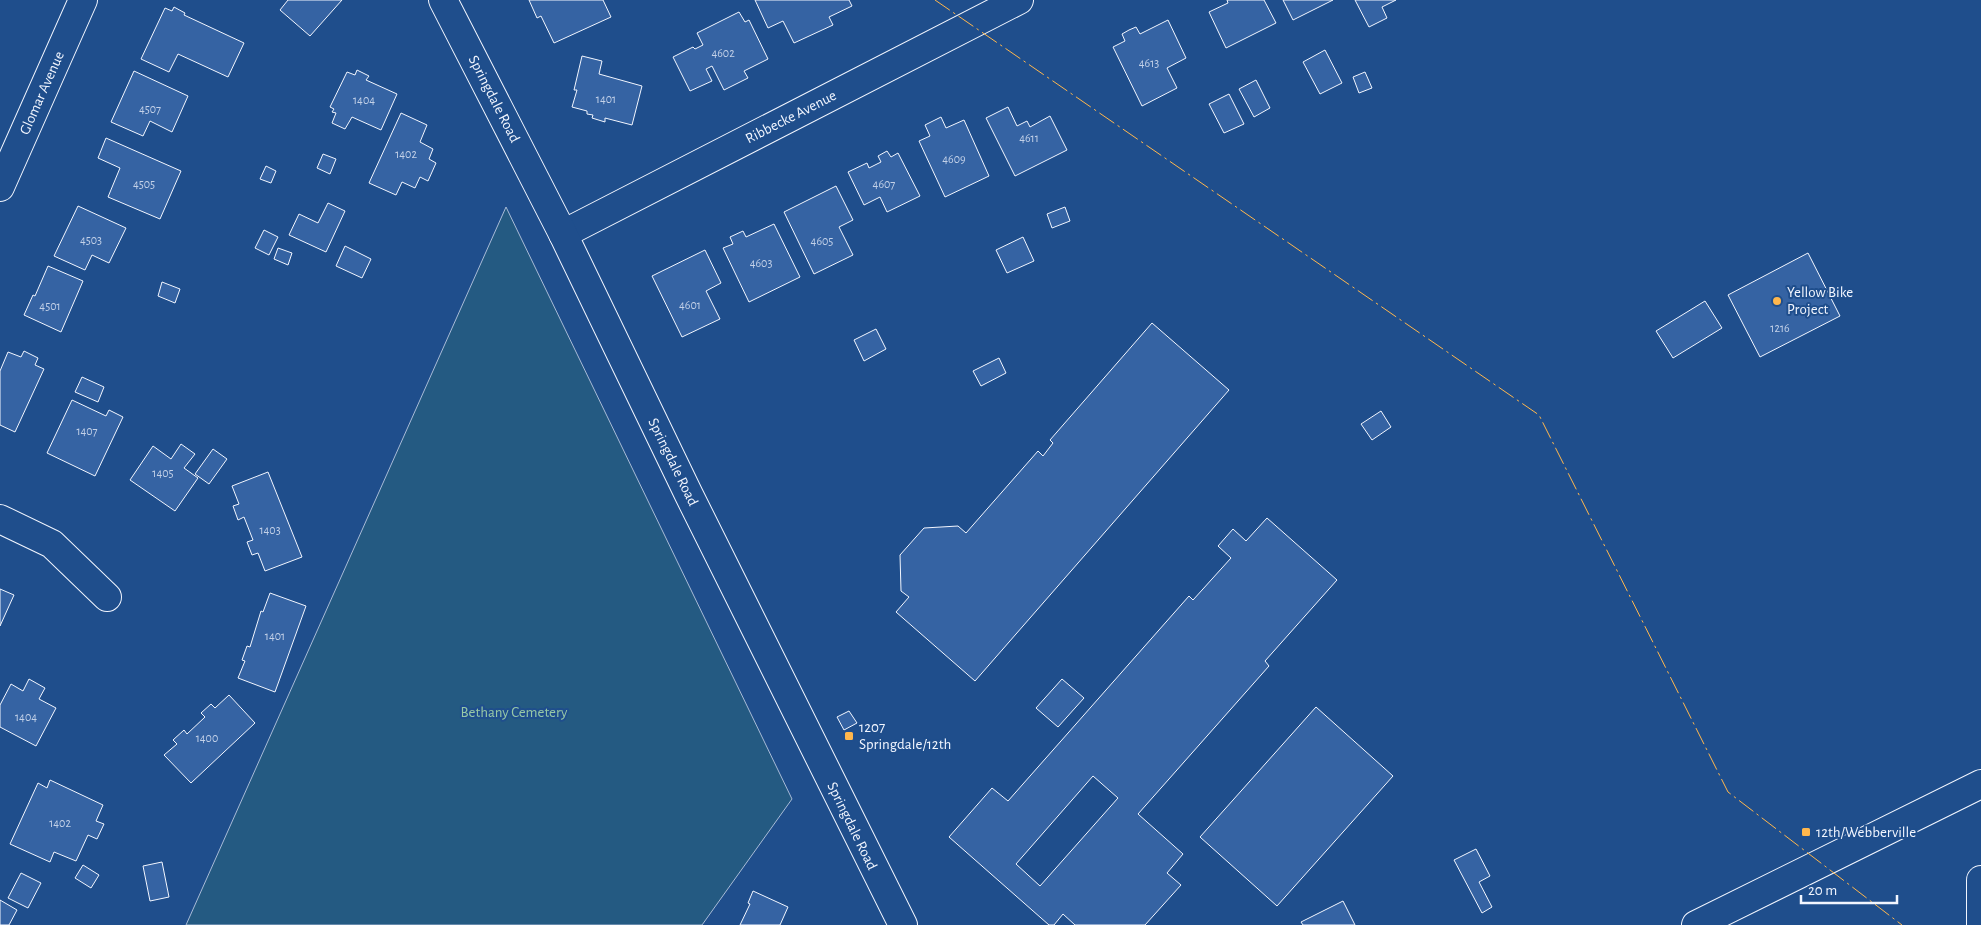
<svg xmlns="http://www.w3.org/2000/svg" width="1981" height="925" viewBox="0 0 1981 925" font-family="'Alegreya Sans',sans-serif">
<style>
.green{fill:#245a82;stroke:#a8bbd7}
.building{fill:#3563a3;stroke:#f2f6ff;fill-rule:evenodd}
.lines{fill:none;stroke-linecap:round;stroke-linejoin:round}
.street-casing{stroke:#f2f6ff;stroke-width:30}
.secondary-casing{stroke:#f2f6ff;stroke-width:30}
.street{stroke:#1f4e8c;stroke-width:28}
.secondary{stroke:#1f4e8c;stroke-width:28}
.power{stroke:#ffb74d;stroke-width:1;stroke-dasharray:18 4 2.5 4;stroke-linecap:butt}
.poi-dot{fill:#ffb74d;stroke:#1f4e8c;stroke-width:2}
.labels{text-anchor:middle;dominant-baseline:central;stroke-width:4;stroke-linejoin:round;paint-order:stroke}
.number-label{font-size:12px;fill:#c3d1e8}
.street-label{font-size:15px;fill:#f2f6ff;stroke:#1f4e8c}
.poi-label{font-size:15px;fill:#f2f6ff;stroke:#1f4e8c;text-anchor:start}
.park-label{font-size:15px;fill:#97c8a6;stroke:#1f4e8c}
</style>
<rect width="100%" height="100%" fill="#1f4e8c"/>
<path class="green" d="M506,207L792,799L702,925H186Z"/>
<g class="building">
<path d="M288,0H342L310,36L280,10Z"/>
<path d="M529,0H603L611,17L554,43L541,16L537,18Z"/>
<path d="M755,0H849L852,6L829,17L833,25L794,43L783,21L768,28Z"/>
<path d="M1227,0H1264L1276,23L1226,48L1209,12L1228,3Z"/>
<path d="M1283,0H1333L1293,20Z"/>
<path d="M1355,0H1396L1382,7L1387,18L1369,27Z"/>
<path d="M174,7L185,13L184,15L244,43L228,77L178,54L169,72L141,59L165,8L172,11Z"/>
<path d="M739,12L745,22L749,20L768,59L744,71L748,78L724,90L712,66L706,69L712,81L690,91L673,57L693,47L695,49L703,45L697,33Z"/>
<path d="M1168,20L1186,58L1167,68L1177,88L1142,106L1113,47L1125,41L1122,34L1129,30L1136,27L1140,34Z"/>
<path d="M1325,50L1342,83L1320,94L1303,62Z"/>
<path d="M582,56L602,61L599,74L642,86L632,125L605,118V122L592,118L593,115L587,114V111L572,107L577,90H574Z"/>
<path d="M357,70L369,76L366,80L397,94L381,130L352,117L345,129L332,123L336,113L332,112L334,109L330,107L347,72L355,75Z"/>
<path d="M134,71L188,96L172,132L150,121L143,136L111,122Z"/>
<path d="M1365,72L1372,88L1359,93L1353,77Z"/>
<path d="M1256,80L1270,108L1254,117L1239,89Z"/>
<path d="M1229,94L1244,124L1224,133L1209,104Z"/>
<path d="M1008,107L1017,126L1027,121L1030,127L1050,116L1067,150L1015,176L986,118Z"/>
<path d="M401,113L427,125L420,142L433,149L429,159L436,163L428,181L420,177L415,188L402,182L396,195L369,183Z"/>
<path d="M941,117L946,128L964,120L989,176L945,197L919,141L930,136L925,125Z"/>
<path d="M106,138L181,171L160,219L108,197L120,168L98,158Z"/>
<path d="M887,151L891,157L898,153L920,196L887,212L880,197L864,205L848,172L867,163L869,168L881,162L878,156Z"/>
<path d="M323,154L336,159L330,174L317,168Z"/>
<path d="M266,166L276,171L271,183L260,179Z"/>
<path d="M836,186L853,220L839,227L853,255L814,274L784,212Z"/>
<path d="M328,203L345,211L326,252L289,235L299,214L318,223Z"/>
<path d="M78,206L126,228L109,263L92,255L85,270L54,256Z"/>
<path d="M1065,207L1070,221L1052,228L1047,214Z"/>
<path d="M774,224L800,277L749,302L723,248L733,244L730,237L743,231L746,237Z"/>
<path d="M264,230L278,237L269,255L255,248Z"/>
<path d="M1023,237L1034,261L1007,273L996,250Z"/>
<path d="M345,246L371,259L362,278L336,266Z"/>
<path d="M278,248L292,253L288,265L274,259Z"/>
<path d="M705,250L721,283L706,291L720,319L682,337L652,276Z"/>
<path d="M1808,253L1840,316L1760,357L1728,295Z"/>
<path d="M48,266L83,281L61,332L24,315L33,295L35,296Z"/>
<path d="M162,282L180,289L175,303L158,296Z"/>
<path d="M1705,301L1722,328L1673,358L1656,331Z"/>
<path d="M1152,323L1229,390L975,681L896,612L909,597L901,591L900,555L924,528L958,526L966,533L1038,451L1043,456L1053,443L1050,440Z"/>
<path d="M876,329L886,349L864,361L854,340Z"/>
<path d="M24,351L38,358L35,365L44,369L15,432L0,425V371L8,352L21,357Z"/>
<path d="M999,358L1006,373L981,386L973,371Z"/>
<path d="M82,377L104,387L98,402L75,392Z"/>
<path d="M72,400L106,416L109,410L123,417L95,476L47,453Z"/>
<path d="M1381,411L1391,427L1372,440L1361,424Z"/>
<path d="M181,444L195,454L184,468L198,478L175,511L130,480L153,446L171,459Z"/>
<path d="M213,449L227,459L209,484L195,474Z"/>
<path d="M268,472L302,557L265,571L258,553L252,555L247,542L253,540L244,517L238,520L233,506L239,504L232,486Z"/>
<path d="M1267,518L1337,580L1265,661L1269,666L1138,814L1183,854L1167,873L1181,885L1145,925H1075L1063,914L1054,925H1049L949,837L992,788L1008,801L1189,596L1193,600L1231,558L1218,546L1233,529L1246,541ZM1093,776L1118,798L1040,886L1016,864Z"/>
<path d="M0,589L14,595L0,626Z"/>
<path d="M270,593L306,606L275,692L238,678L245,661L242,660L247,646L250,647L261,611L263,612Z"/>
<path d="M29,679L45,688L39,699L56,708L36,746L0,727V705L11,684L23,691Z"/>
<path d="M1062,679L1084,698L1058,727L1036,708Z"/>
<path d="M229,695L255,723L191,783L164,755L177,744L173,740L184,730L187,734L205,717L201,713L211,704L215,708Z"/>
<path d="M1316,707L1393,776L1277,906L1200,837Z"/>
<path d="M849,711L857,723L844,730L837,717Z"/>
<path d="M50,780L103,805L96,821L104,824L97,839L88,835L76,861L54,852L50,862L10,844L38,783L47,788Z"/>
<path d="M1476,849L1490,876L1479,882L1492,907L1482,913L1454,860Z"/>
<path d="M162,862L169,897L150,901L143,866Z"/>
<path d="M83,865L99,875L91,888L75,878Z"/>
<path d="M21,873L41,883L28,908L8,898Z"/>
<path d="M753,891L788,907L780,925H740L750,904L748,903Z"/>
<path d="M0,900L17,910L9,925H0Z"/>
<path d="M1343,901L1355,925H1303L1301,922Z"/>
</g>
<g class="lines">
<defs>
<g id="street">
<path d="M0,187L83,0"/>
<path d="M563,234L1019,0"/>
<path d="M0,519L52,544L107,597"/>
</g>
<g id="secondary">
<path d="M443,0L563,234L689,495L903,925"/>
<path d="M1696,925L1981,784"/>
<path d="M1981,925V880"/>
</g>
</defs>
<use href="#street" class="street-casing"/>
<use href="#secondary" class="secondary-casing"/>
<use href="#street" class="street"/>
<use href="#secondary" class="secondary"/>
<path class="power" d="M935,0L1539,415L1728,792L1902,925"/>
</g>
<g class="poi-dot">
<circle cx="1777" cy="301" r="5"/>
<rect x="844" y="731" width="10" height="10" rx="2.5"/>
<rect x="1801" y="827" width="10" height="10" rx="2.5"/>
</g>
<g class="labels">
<g class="number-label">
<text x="723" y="53">4602</text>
<text x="1149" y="63">4613</text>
<text x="606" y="99">1401</text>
<text x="364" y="100">1404</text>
<text x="150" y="109">4507</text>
<text x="1029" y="138">4611</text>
<text x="406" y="154">1402</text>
<text x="954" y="159">4609</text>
<text x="144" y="184">4505</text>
<text x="884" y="184">4607</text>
<text x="91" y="240">4503</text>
<text x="822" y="241">4605</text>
<text x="761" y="263">4603</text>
<text x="690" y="305">4601</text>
<text x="50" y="306">4501</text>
<text x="1780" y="328">1216</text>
<text x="87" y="431">1407</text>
<text x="163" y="473">1405</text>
<text x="270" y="530">1403</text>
<text x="275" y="636">1401</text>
<text x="26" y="717">1404</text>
<text x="207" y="738">1400</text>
<text x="60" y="823">1402</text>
</g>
<g class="street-label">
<text transform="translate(42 93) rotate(-66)">Glomar Avenue</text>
<text transform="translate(494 99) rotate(63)">Springdale Road</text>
<text transform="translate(791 117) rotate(-27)">Ribbecke Avenue</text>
<text transform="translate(673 462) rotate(64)">Springdale Road</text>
<text transform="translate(852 826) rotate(64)">Springdale Road</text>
</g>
<g class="poi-label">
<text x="1787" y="292">Yellow Bike<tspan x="1787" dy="17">Project</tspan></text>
<text x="859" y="727">1207<tspan x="859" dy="17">Springdale/12th</tspan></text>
<text x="1816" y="832">12th/Webberville</text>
</g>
<g class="park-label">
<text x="514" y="712">Bethany Cemetery</text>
</g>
</g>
<path d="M1801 895v8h96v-8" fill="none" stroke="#f2f6ff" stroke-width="2.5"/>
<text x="1808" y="895" font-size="15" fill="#f2f6ff" stroke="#1f4e8c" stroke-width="4" paint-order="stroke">20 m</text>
</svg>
